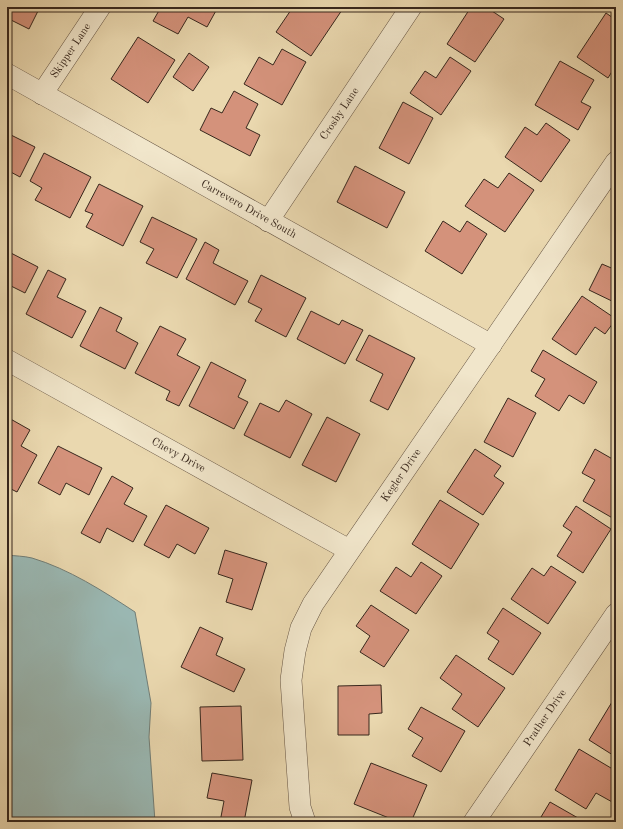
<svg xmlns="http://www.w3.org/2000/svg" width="623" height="829" viewBox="0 0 623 829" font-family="'Old Standard TT',serif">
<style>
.water{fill:#9ab8b3;stroke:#727e77}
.building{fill:#d4927b;stroke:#37271d}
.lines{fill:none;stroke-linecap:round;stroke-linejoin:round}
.minor-casing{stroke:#645342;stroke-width:22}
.minor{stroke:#f1e6cb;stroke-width:21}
.labels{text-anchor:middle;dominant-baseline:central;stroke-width:3;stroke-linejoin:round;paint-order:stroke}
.street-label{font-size:11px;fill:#37271d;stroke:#f1e6cb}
</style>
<rect width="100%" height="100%" fill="#ead8af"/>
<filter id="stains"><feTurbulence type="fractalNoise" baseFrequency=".005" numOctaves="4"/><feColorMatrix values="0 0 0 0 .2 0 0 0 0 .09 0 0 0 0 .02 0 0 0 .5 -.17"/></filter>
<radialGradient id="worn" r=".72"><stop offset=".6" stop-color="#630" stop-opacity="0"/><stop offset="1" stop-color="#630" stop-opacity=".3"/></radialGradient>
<path class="water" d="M7,555C15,556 24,556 32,558C69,569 103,591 135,612L151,703L149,737L155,822H7Z"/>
<g class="building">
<path d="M7,7H40L29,29L7,18Z"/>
<path d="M161,7H218L207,27L188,17L178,34L153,21Z"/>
<path d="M293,7H337L342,10L311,56L276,32Z"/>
<path d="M471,7H486L504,19L475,62L447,44Z"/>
<path d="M606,13L616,20V65L608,78L577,57Z"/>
<path d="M138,37L175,60L148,103L111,79Z"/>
<path d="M282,49L306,62L282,105L244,84L259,57L273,65Z"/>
<path d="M189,53L209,67L193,91L173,77Z"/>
<path d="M450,57L471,71L441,115L410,93L425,71L436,78Z"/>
<path d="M560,61L594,80L581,102L591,107L578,130L535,105Z"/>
<path d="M234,91L258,104L246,128L260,135L250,156L200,130L211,108L222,113Z"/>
<path d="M403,102L433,118L409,164L379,148Z"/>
<path d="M546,123L570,140L541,182L505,157L525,127L537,135Z"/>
<path d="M7,133L35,147L20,177L7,170Z"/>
<path d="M44,153L91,177L70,218L35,200L42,188L30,181Z"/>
<path d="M355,166L405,192L387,228L337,202Z"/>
<path d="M509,173L534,190L505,232L465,206L484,179L498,188Z"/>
<path d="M99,184L143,206L123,246L86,227L93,214L85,211Z"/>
<path d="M152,217L197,239L177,278L146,263L154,249L140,242Z"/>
<path d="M443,221L460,232L467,221L487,234L462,274L425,251Z"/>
<path d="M205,242L219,250L213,263L248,281L235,305L186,279Z"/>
<path d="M7,251L38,267L25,293L7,284Z"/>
<path d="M602,264L616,270V303L589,290Z"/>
<path d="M48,270L66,279L57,297L86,311L72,338L26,314Z"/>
<path d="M261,275L306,298L286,337L255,321L262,309L248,302Z"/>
<path d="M582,296L616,319L605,334L595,327L576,355L552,339Z"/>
<path d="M100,307L122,318L116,331L138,343L125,369L80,346Z"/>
<path d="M311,311L339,325L342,320L363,330L345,364L297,339Z"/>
<path d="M160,326L186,339L177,355L200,367L179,406L166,400L170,391L135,373Z"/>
<path d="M369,335L415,358L388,410L370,401L383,374L356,360Z"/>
<path d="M543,350L597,382L584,404L569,395L559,411L535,396L545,379L531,371Z"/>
<path d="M211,362L246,380L238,397L248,402L234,429L189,406Z"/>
<path d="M508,398L536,413L513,457L484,442Z"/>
<path d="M286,400L312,414L290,458L244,435L260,403L279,412Z"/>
<path d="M7,417L30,430L21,446L37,455L17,492L7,487Z"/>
<path d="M327,417L360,434L336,482L302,465Z"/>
<path d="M58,446L102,468L89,495L66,483L60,495L38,483Z"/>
<path d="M475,449L501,466L494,476L504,483L483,515L447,492Z"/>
<path d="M595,449L616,461V520L583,501L595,480L582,473Z"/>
<path d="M112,476L133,488L124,504L147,516L133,542L107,528L100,543L81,533Z"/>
<path d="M440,500L479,524L451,569L412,544Z"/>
<path d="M166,505L209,528L195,554L177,544L169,558L144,545Z"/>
<path d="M576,506L611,529L583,573L557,556L572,532L563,526Z"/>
<path d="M225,550L267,563L252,610L226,602L233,579L218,574Z"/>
<path d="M421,562L442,576L416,614L380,591L396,567L411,577Z"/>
<path d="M551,566L576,582L548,624L511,599L532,568L544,576Z"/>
<path d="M371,605L409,630L384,667L360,652L370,636L356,626Z"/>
<path d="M503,608L541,633L513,675L488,659L499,641L487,633Z"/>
<path d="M200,627L223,638L216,655L245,669L234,692L181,667Z"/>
<path d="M456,655L505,688L478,727L452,709L462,694L440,678Z"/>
<path d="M381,685L382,713L369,714V735H338V686Z"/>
<path d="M612,702L616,704V757L589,740Z"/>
<path d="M241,706L243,760L202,761L200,707Z"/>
<path d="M421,707L465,731L441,772L412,756L423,738L408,729Z"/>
<path d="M579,749L616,771V800L614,803L596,793L586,809L555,790Z"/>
<path d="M371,763L427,785L411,822H399L354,804Z"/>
<path d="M212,773L252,780L244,822H220L224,801L207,798Z"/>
<path d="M550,802L585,822H538Z"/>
</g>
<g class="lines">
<defs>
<g id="minor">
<path id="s1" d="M7,74L491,345"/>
<path id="s2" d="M42,94L100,7"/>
<path id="s3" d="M268,221L411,7"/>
<path id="s4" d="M7,360L349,550"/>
<path id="s5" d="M305,822L300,807L291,680L295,651L301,628L313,604L616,162"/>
<path id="s6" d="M474,822L616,614"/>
</g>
</defs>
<use href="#minor" class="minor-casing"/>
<use href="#minor" class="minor"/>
</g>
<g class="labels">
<g class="street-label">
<text stroke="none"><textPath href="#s2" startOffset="52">Skipper Lane</textPath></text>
<text stroke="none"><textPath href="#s3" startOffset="129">Crosby Lane</textPath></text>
<text stroke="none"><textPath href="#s1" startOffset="277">Carrevero Drive South</textPath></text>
<text stroke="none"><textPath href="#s4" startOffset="196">Chevy Drive</textPath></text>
<text stroke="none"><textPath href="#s5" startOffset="379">Kegler Drive</textPath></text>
<text stroke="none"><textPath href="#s6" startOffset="126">Prather Drive</textPath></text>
</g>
</g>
<rect width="623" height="829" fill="none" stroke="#ead8af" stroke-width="24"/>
<rect x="8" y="8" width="607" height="813" fill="none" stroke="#37271d" stroke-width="2"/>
<rect x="12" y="12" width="599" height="805" fill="none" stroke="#37271d"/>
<rect width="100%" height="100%" filter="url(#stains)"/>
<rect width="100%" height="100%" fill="url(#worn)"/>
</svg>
